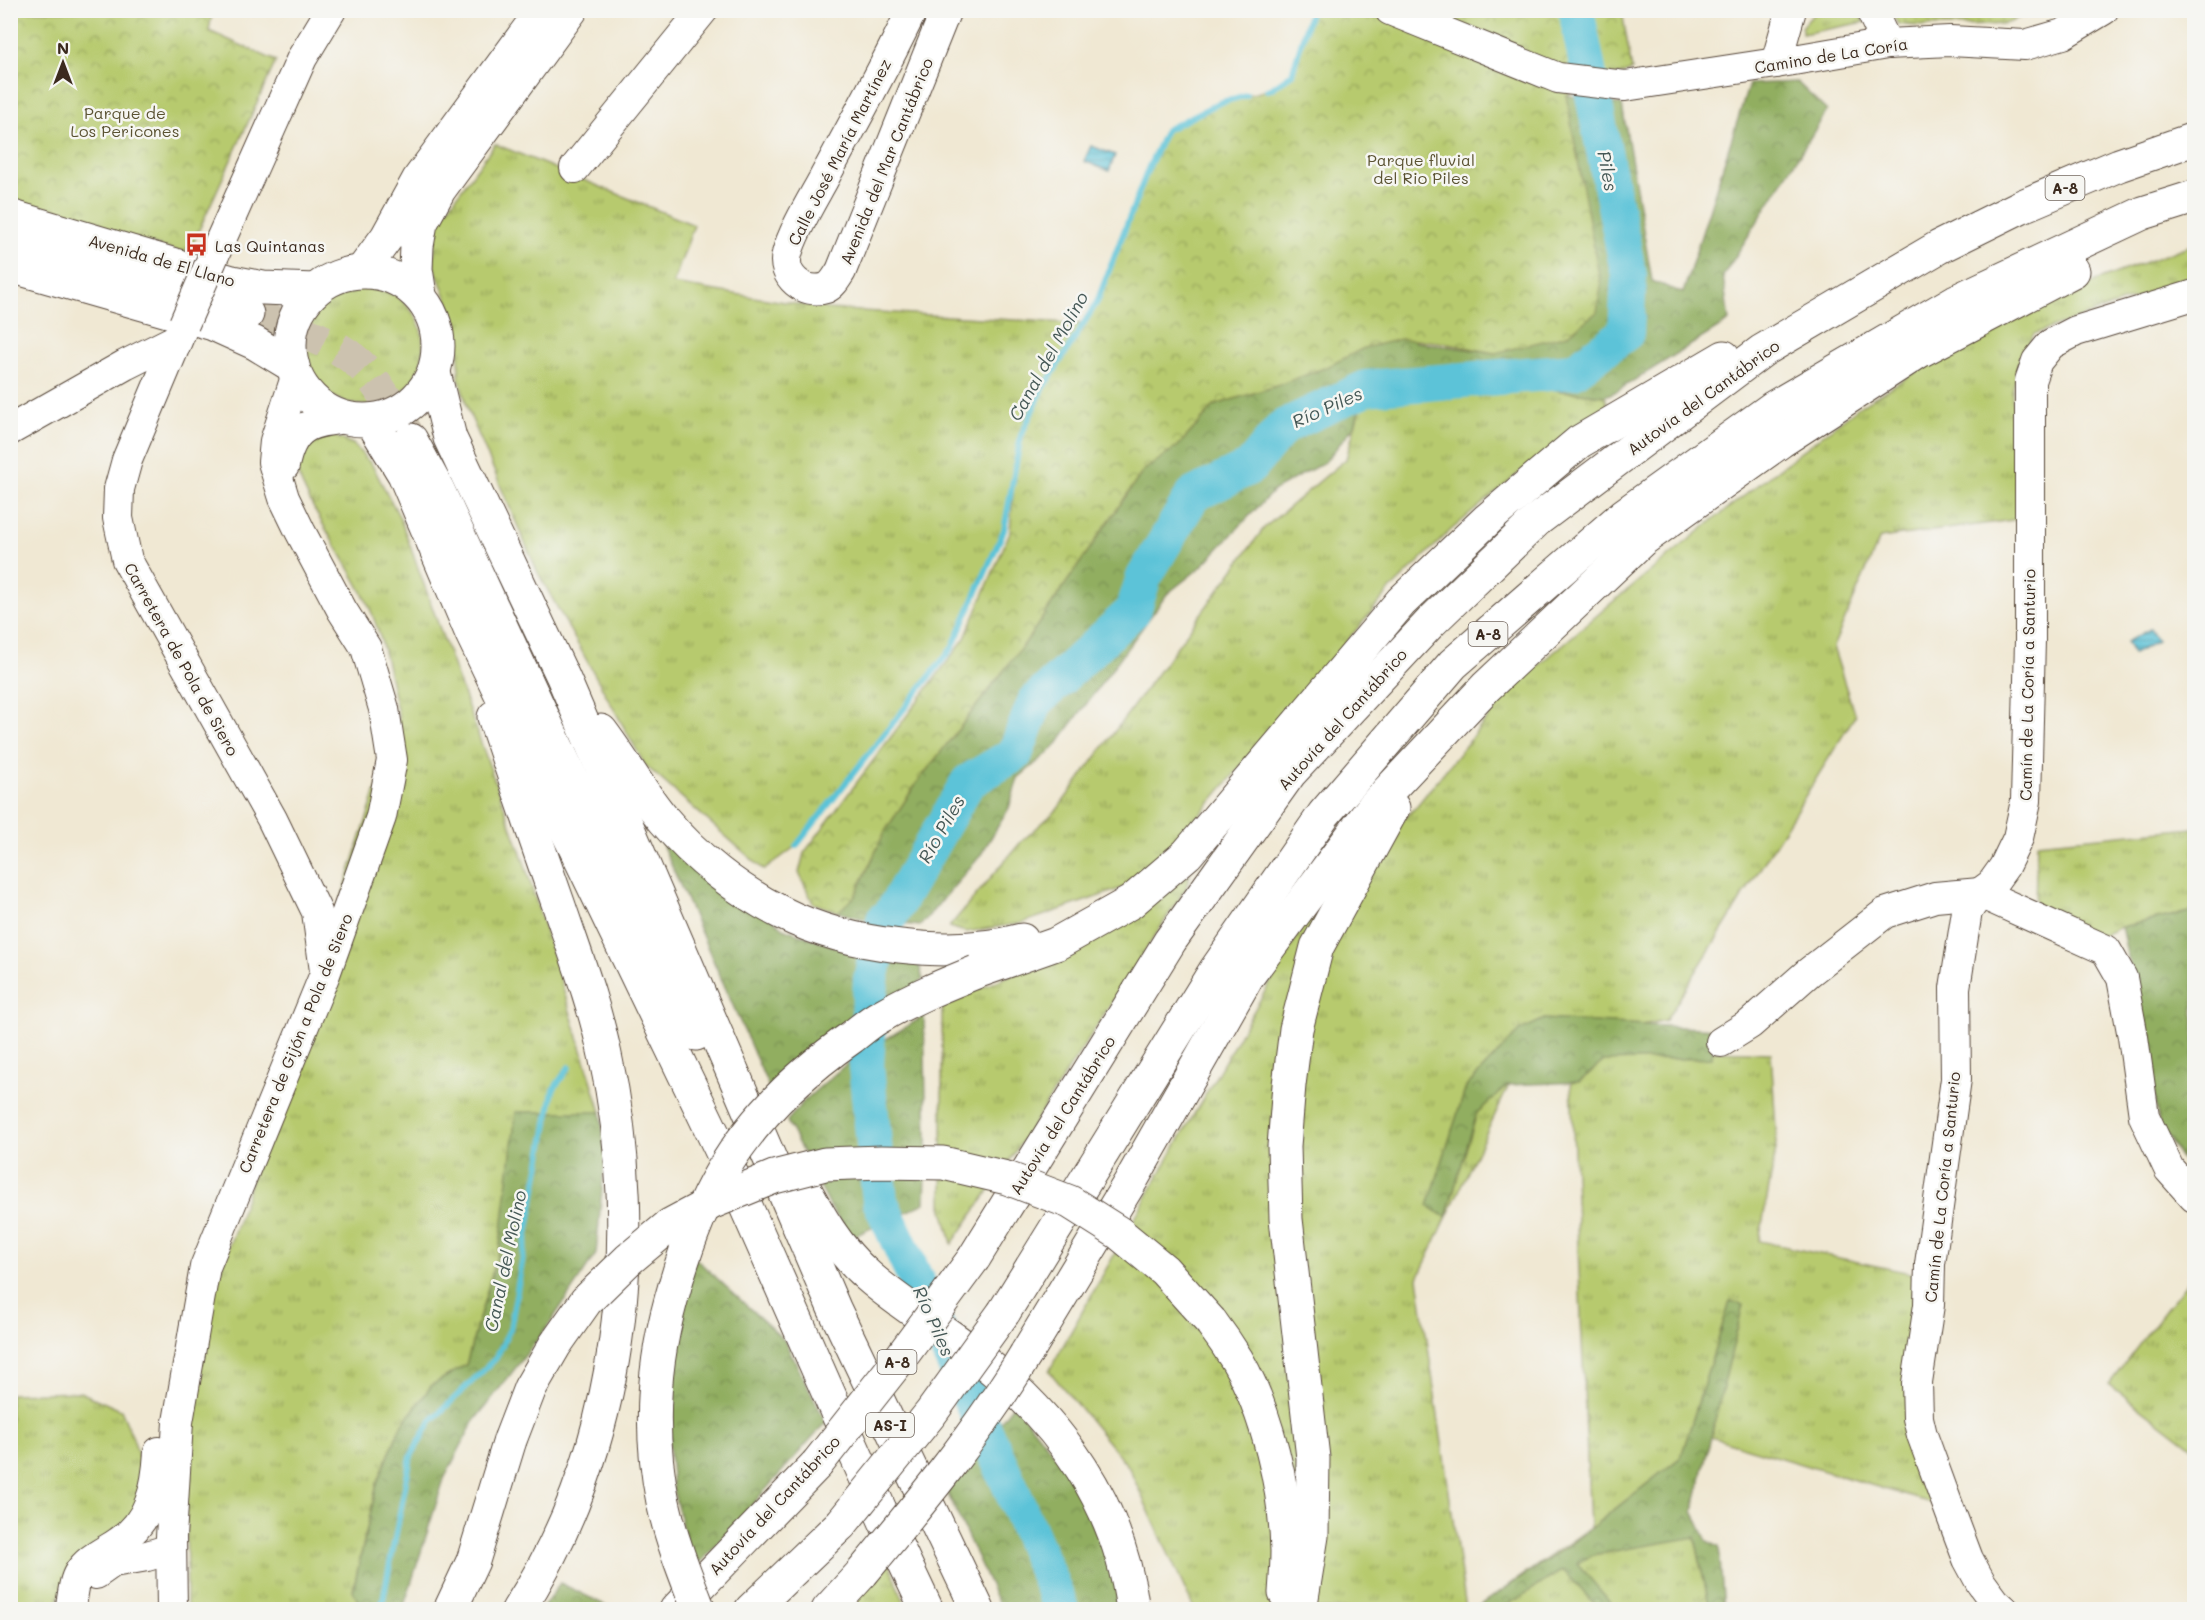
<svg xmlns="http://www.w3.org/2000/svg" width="2205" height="1620" viewBox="0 0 2205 1620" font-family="Mali,sans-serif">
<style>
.grass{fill:url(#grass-tufts);stroke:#797a46;stroke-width:1.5}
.forest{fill:url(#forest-crowns);stroke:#666c40;stroke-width:1.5}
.park{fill:url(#park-crowns);stroke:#797a46;stroke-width:1.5}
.garden{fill:url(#garden-dots);stroke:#797a46;stroke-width:1.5}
.water{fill:url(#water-rules);stroke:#4b767b;stroke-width:1.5}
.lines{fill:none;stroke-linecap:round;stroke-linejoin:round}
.stream{stroke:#5bc3d8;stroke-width:6}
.river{stroke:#5bc3d8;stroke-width:36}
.highway-tunnel{stroke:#ccc2af;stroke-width:33;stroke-dasharray:33 16;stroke-linecap:butt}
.minor-casing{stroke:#564639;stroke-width:32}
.major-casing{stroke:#564639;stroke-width:35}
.highway-casing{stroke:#564639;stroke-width:35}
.minor{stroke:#fff;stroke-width:30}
.major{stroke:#fff;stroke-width:33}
.highway{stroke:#fff;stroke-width:33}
.minor-bridge-casing{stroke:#564639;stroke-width:32;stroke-linecap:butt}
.highway-bridge-casing{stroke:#564639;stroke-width:35;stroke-linecap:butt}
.minor-bridge{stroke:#fff;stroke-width:30}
.highway-bridge{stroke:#fff;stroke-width:33}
.labels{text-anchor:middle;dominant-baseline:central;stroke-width:5;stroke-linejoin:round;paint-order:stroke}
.shield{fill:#f6f6f2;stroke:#73675e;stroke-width:1.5}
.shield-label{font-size:15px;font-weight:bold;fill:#3b2a1e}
.street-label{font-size:16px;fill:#3b2a1e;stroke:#f6f6f2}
.park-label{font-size:16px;fill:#5a5232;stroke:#f6f6f2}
.poi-label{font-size:16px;fill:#3b2a1e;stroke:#f6f6f2;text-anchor:start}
.water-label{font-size:18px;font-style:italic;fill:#455856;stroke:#f6f6f2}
</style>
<defs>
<pattern id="grass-tufts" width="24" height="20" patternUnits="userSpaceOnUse" patternTransform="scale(1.5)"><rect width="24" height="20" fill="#b7ca6e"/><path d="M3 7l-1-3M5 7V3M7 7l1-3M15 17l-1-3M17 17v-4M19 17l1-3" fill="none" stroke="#96a45a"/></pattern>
<pattern id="forest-crowns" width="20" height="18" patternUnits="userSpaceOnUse" patternTransform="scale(1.5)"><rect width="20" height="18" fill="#91ae61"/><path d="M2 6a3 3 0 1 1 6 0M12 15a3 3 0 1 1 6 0" fill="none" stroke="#788e4f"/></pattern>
<pattern id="park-crowns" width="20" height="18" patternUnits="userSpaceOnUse" patternTransform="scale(1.5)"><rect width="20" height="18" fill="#b7ca6e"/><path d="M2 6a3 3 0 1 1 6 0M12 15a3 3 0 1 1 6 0" fill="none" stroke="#96a45a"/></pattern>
<pattern id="garden-dots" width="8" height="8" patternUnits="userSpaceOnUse" patternTransform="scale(1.5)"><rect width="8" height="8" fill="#b7ca6e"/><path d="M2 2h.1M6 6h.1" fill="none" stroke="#96a45a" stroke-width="1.8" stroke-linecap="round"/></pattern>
<pattern id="water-rules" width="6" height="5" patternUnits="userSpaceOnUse" patternTransform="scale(1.5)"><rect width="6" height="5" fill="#5bc3d8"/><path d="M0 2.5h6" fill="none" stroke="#4c9faf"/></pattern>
</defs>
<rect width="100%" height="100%" fill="#f6f6f2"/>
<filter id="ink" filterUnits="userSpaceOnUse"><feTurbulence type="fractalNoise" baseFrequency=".0167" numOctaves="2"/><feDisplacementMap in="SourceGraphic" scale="12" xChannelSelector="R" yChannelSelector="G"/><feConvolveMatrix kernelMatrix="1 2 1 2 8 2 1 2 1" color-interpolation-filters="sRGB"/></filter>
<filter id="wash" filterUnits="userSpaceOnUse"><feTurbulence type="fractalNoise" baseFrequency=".008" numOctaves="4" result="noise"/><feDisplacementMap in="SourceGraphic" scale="24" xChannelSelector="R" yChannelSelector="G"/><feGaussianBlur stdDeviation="1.35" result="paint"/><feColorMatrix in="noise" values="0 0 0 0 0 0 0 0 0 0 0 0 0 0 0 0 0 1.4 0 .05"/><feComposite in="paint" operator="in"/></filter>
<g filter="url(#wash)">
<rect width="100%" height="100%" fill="#f0e8d3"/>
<g class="grass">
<path d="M1816,11H1855L1865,22L1802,34V27Z"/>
<path d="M495,144L694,225L673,284L828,309L1084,324L1043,389L1021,435L1004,530L952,648L796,846L764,870L645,765L537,571L468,410L459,378V349L455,320L434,266L435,236L440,219Z"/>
<path d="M2194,244V284L2123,302L2034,334L2019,361L2012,392L2020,519L1880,538L1833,647L1855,716L1666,1020L1526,1049L1418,1278L1466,1609H1194L1128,1466L1049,1371L1156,1180L1315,905L1415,808L1511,689L1609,605L1718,516L1863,404L1988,328L2098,280Z"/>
<circle cx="364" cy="346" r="59"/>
<path d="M1513,385L1605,396L1609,410L1519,473L1451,530L1389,591L1171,849L1128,886L1022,923L966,932L949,927L1021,842L1057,810L1264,528L1346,459L1362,400Z"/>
<path d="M331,435L353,444L372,465L400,518L524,862L601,1112L506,1202L500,1246L466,1365L432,1385L400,1428L377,1484L353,1591L362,1609L187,1610L186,1475L193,1376L219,1273L240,1216L399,718C389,677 383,631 363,594C341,550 310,511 294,464L303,446Z"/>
<path d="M2194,828V911L2121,927L2100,937L2035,904L2037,843Z"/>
<path d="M1190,874L1186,888L1004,1169L952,1244L942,1206V1005L1027,968L1122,921Z"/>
<path d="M1713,1051L1771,1053L1777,1144L1759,1241L1915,1274L1907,1414L1941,1506L1711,1437L1742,1305L1731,1301L1681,1457L1591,1528L1695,1537L1710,1609L1474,1610L1590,1528L1570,1059Z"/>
<path d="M2194,1273V1449L2109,1384Z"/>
<path d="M80,1392L121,1410L133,1438L148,1485L129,1522L70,1565L55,1609H11L10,1394Z"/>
<path d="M889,1563L907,1609H844Z"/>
</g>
<g class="forest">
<path d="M1797,82L1827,111L1723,276L1729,321L1617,391L1605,396L1513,385L1362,400L1355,425L1325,462L1274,490L1201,567L1167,594L1054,748L1018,778L1009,808L980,856L920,926L868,920L838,912L855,896L885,831L916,784L1025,643L1143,471L1178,446L1215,405L1276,386L1332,294L1416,342L1495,353L1566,95L1622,105L1652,281L1683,293L1749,84Z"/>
<path d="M669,839L785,929L864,957L919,964L923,980L771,1092L662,844Z"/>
<path d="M2194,911V1178L2159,1125L2144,1027L2121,927Z"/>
<path d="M924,1016L927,1140L925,1203L852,1237L831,1208L787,1121L805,1100L852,1059Z"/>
<path d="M1544,1019L1714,1029L1712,1058L1604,1061L1579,1082L1508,1085L1477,1113L1446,1217L1428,1206L1466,1087L1519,1031Z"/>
<path d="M516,1112H601L605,1157L596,1254L546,1329L474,1421L444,1479L403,1609H362L353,1591L377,1484L400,1428L432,1385L466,1365L500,1246Z"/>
<path d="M695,1258L784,1340L826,1422L702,1561L691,1563L673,1489L667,1418L672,1345Z"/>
<path d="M1730,1301L1743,1305L1693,1511L1707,1541L1719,1547L1724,1609H1710L1695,1537L1592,1555L1577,1563L1616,1609H1599L1563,1570L1501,1609H1475L1568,1546L1681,1457Z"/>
<path d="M1014,1404L1072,1476L1112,1568L1123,1609H1001L947,1492Z"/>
<path d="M560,1583L613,1609H617H542Z"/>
</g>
<g class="park">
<path d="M10,11H223L212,13L209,31L276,61L193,243L184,253L11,204Z"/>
<path d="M1311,11H1622L1632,70L1566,95L1601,286L1597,312L1567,335L1495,353L1438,342L1401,339L1364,348L1327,367L1276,386L1215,405L1178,446L1143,471L1025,643L916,784L885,831L855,896L838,912L813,903L799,873L804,853L965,638L1010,532L1015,466L1021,435L1043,389L1097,302L1148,169L1166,130L1219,103L1271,89L1292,74Z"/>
</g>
<path class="garden" d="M1890,11H2028C2022,15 2015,21 2007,23C1996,26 1909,27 1898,24Z"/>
<g class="water">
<path d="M1091,146L1115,155L1109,171L1084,161Z"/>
<path d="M2150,629L2157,641L2133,654L2126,642Z"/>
</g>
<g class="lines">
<g class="stream">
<path d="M1267,90L1271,89L1292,74L1311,10"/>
<path d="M796,846L952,648L1004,530L1021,435L1043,389L1097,302L1148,169L1166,130L1219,103L1247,95"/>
<path d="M381,1610L411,1456L431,1421L496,1358L510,1329L553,1090L569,1067"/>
</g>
<path class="river" d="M1062,1610L1011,1488L880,1201L866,1067L871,979L884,920L890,916L968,782L1015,754L1035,702L1133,611L1144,577L1193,495L1250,467L1283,427L1366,388L1574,371L1626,333L1629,276L1576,10"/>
</g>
</g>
<g filter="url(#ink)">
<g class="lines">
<path class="highway-tunnel" d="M247,314C288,328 339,339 368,373C384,393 397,417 411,440"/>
<defs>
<g id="minor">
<path d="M912,10C885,68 853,124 823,180C812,200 792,233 787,254C781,276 804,295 826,288C833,285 837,277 841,271L946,10"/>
<path d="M1390,10L1558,78L1625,86L1776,63L1887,44L1950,41L2025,45L2063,34L2103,10"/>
<path d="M1871,10L1887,44"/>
<path d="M1776,63L1791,10"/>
<path d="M575,168L703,10"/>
<path d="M214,255L302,58L331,10"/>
<path d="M184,324L127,460L119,489L118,518L127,560L272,819L317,912L325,971"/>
<path d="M10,430L125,365L177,339"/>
<path d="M284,466C292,425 310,422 347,418"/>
<path d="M1721,1042L1750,1024L1808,973L1885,913L1935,897L1980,893L2106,950L2122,978L2133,1037L2144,1116L2169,1169L2194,1197"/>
<path d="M96,1574L113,1562L147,1556L171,1549"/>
<path d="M70,1610C73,1599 73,1582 79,1573C88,1558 105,1552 119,1542C150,1522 157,1487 159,1452"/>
<path d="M172,1610L171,1537L178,1422L205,1267L325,974L381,817L392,760L384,709L366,648L342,610L300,531L284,498L273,462L275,441L296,377"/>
<path d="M2004,1610L1995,1602L1981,1583L1968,1559L1951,1514L1922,1435L1918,1418L1917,1383L1929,1305L1930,1264L1956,1079L1955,988L1967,911L1980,893L1991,885L2004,867L2018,838L2026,801L2030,640V381L2037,361L2051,344L2076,331L2194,295"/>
</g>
<g id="major">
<path d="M10,216L232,282L263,288L315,290"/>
<path d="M10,266L213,324L255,343L293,366"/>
<path d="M362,271L387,237L419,179L543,10"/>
<circle cx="364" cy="346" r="74"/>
<path d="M420,295L416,269L417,246L421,223L439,190L571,10"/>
</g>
<g id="highway">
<path d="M10,242L247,314"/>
<path d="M434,373L450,438L563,677L834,1308L978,1610"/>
<path d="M371,420L404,474L472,634L721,1150L885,1521L927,1610"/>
<path d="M411,440L437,488L647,942L696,1034"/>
<path d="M494,717C515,779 536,841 558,903C575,953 594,1003 605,1055C646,1236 621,1453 518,1610"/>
<path d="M601,731C623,760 641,793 664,820C696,858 738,891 782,913C847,946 951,959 1022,940"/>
<path d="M976,972L1056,944L1131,902L1187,854L1401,602L1488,519L1579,442L1724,357"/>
<path d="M800,1180C818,1215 838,1250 868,1276C902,1306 943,1329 978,1357C1061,1423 1119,1503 1133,1610"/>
<path d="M974,1258L1170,941L1290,773L1431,622L1537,520L1762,351L1939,247L2020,207L2119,165L2194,139"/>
<path d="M1004,1312L1215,971L1324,814L1453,664L1624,515L1774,407L1956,301L2143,213L2194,197"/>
<path d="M1211,1322C1220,1334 1229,1347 1237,1360C1267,1411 1286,1492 1287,1551C1287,1565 1286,1579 1285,1593"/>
<path d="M1026,1354L1132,1179L1247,977L1374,806L1486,687L1642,540L1781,441L1918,352L2073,271"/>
<path d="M450,1610L473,1561L510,1440"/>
<path d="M676,1610L817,1464"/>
<path d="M751,1610L841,1524"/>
<path d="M828,1610L862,1573"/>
<path d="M1300,1610L1312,1536L1313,1458L1286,1219L1284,1146L1289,1085L1296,1029L1317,947L1393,808"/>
</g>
</defs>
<use href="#minor" class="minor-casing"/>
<use href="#major" class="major-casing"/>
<use href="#highway" class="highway-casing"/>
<use href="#minor" class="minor"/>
<use href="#major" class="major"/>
<use href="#highway" class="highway"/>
<defs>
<path id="minor-bridge" d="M184,324L214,255"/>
<g id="highway-bridge">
<path d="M510,1440L530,1388L555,1345L586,1301L628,1260L670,1225L713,1202L774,1177L825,1164L881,1162L943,1163L1007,1178L1070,1202L1119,1233L1164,1270L1211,1322"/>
<path d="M817,1464L899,1360L974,1258"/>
<path d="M841,1524L931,1413L1004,1312"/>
<path d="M862,1573C921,1502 978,1433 1026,1354"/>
<path d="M699,1610C685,1574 671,1539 663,1502C649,1435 653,1365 671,1300C682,1259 699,1210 721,1173C753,1118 800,1073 852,1037C861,1030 871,1021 881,1016C912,998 944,985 976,972"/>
</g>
</defs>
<use href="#minor-bridge" class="minor-bridge-casing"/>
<use href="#highway-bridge" class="highway-bridge-casing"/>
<use href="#minor-bridge" class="minor-bridge"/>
<use href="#highway-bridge" class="highway-bridge"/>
</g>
</g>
<defs>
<symbol id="bus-bare" viewBox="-9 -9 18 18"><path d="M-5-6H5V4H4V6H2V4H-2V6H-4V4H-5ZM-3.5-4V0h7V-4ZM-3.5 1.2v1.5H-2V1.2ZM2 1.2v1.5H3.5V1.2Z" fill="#c8321e" stroke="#f6f6f2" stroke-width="2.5" paint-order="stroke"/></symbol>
</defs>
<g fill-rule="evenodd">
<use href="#bus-bare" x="180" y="228" width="33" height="33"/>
</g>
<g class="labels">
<g class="shield">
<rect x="2045.5" y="176" width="39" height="24" rx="4.5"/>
<rect x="1468.5" y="622" width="39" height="24" rx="4.5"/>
<rect x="877.5" y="1350" width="39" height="24" rx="4.5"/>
<rect x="866" y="1413" width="48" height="24" rx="4.5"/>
</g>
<g class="shield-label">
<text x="2065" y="188">A-8</text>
<text x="1488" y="634">A-8</text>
<text x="897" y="1362">A-8</text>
<text x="890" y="1425">AS-I</text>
</g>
<g class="street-label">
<text transform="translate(1831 55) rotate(-9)">Camino de La Coría</text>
<text transform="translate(839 152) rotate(-63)">Calle José María Martínez</text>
<text transform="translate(886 161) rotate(-68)">Avenida del Mar Cantábrico</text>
<text transform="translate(162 260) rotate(16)">Avenida de El Llano</text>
<text transform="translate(1703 397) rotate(-36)">Autovía del Cantábrico</text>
<text transform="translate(182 659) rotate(61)">Carretera de Pola de Siero</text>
<text transform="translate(2027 685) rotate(-89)">Camín de La Coría a Santurio</text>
<text transform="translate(1342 719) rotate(-48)">Autovía del Cantábrico</text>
<text transform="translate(295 1043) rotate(-68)">Carretera de Gijón a Pola de Siero</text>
<text transform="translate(1062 1115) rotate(-58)">Autovía del Cantábrico</text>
<text transform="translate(1942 1187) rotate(-84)">Camín de La Coría a Santurio</text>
<text transform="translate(774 1505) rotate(-47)">Autovía del Cantábrico</text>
</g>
<g class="park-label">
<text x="125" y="112">Parque de<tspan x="125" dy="18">Los Pericones</tspan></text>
<text x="1421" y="159">Parque fluvial<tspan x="1421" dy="18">del Rio Piles</tspan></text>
</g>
<g class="poi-label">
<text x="215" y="245">Las Quintanas</text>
</g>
<g class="water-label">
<text transform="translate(1608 171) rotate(79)">Piles</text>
<text transform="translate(1048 356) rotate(-61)">Canal del Molino</text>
<text transform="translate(1327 407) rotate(-24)">Río Piles</text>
<text transform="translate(941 829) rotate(-60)">Río Piles</text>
<text transform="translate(505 1261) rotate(-78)">Canal del Molino</text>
<text transform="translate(934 1321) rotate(66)">Río Piles</text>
</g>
</g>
<rect width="2205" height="1620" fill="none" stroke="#f6f6f2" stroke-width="36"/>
<g transform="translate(63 63)" stroke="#f6f6f2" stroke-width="4.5" paint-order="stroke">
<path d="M0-4.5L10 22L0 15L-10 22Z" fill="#3b2a1e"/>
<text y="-9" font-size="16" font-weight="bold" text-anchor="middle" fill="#3b2a1e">N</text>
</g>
</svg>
